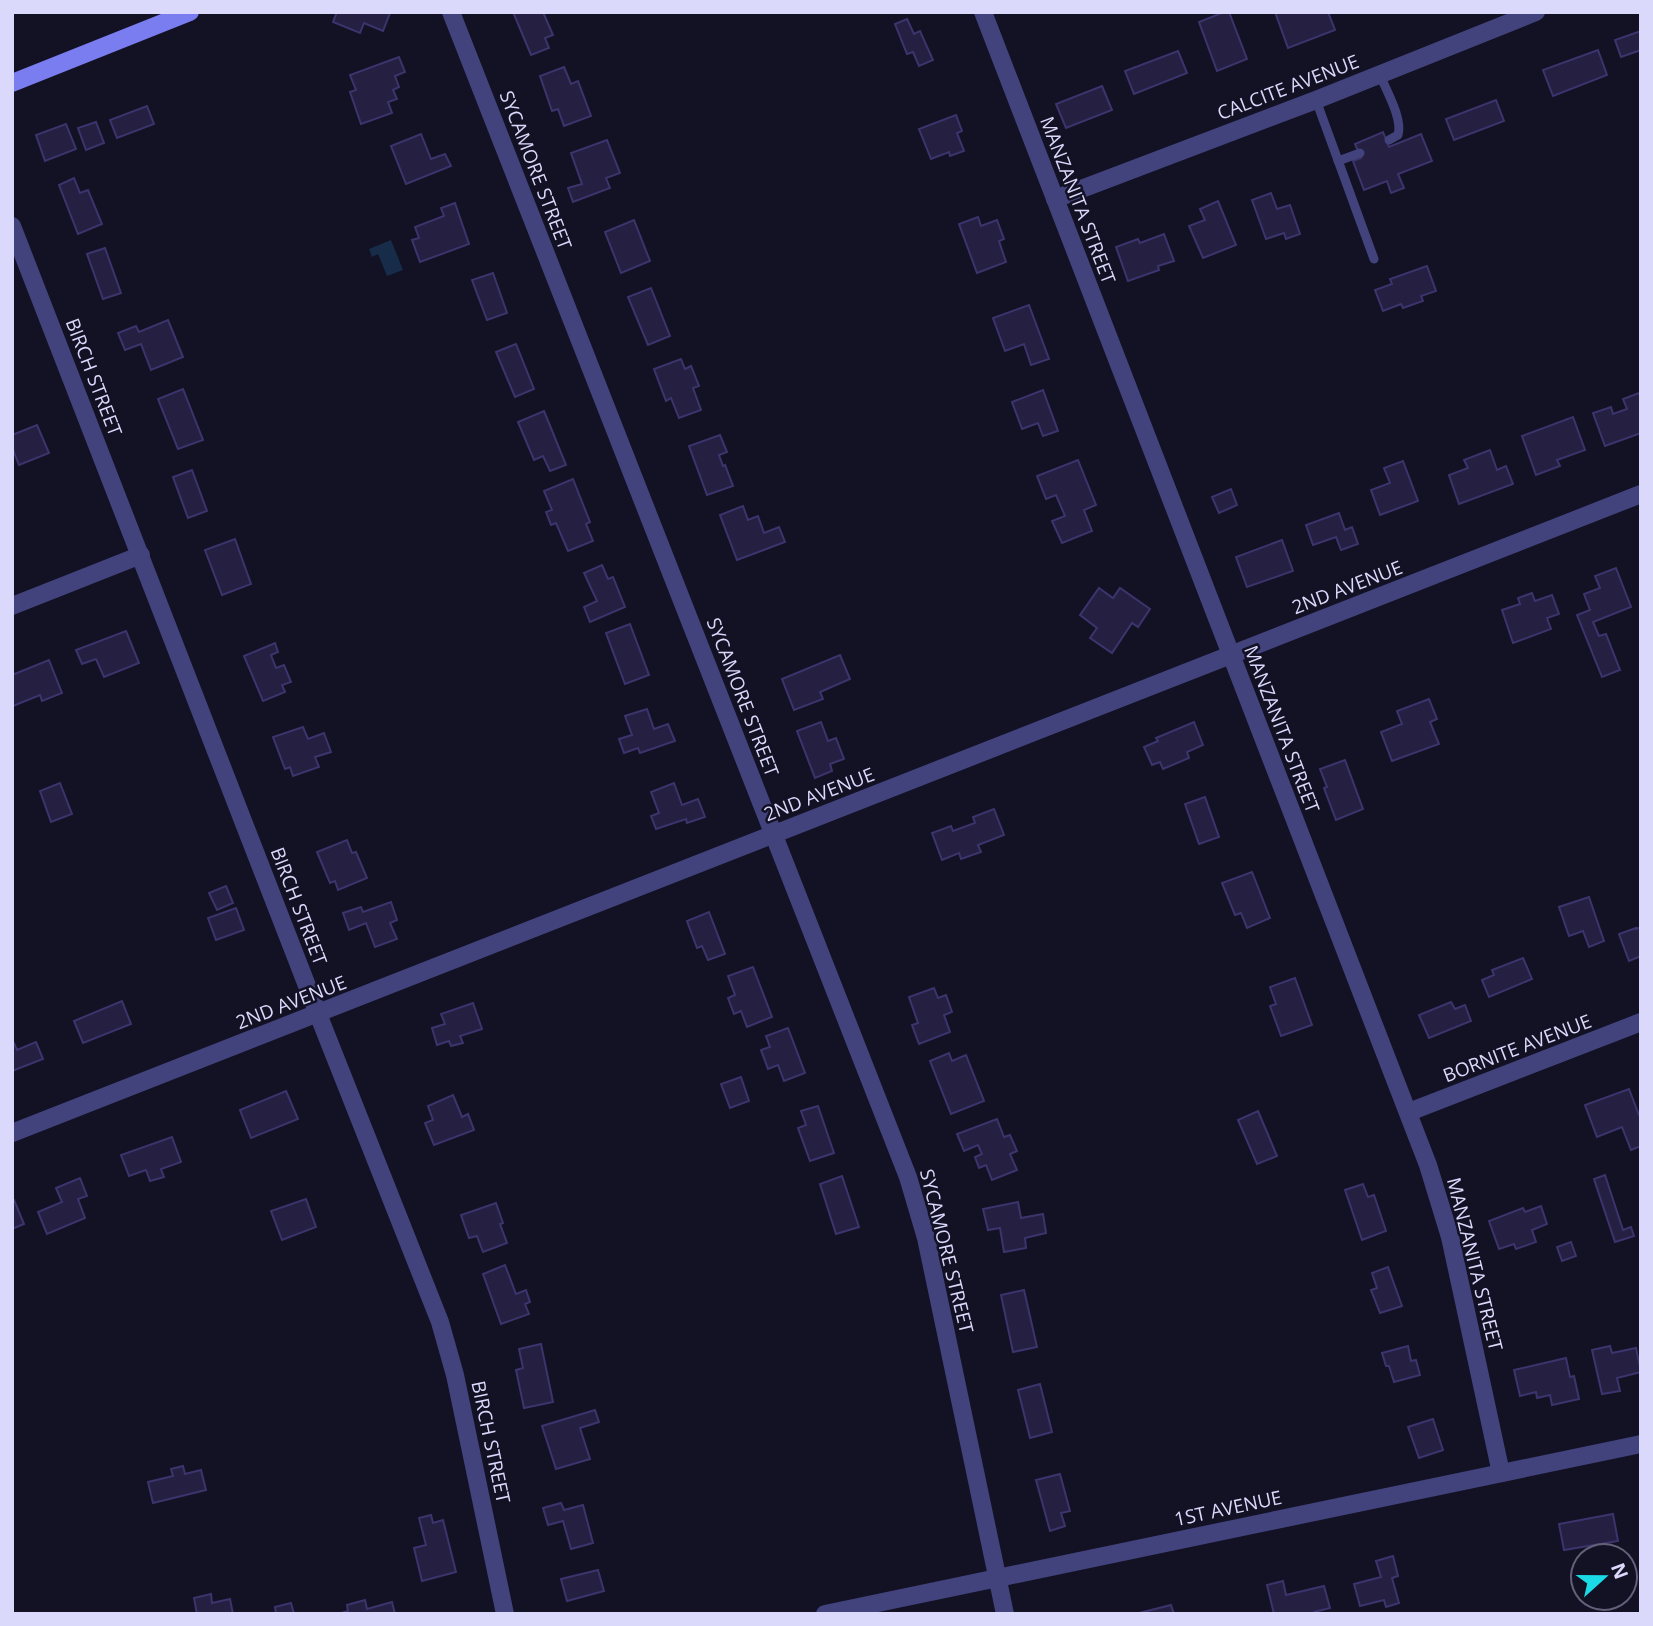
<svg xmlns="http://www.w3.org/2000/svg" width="1653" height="1626" viewBox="0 0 1653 1626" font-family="'Open Sans',sans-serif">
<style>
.water{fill:#162c49}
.building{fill:#251f42;stroke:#3c346c;stroke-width:2}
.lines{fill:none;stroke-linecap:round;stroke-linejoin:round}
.lane{stroke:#42427d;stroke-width:9}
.street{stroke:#42427d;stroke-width:18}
.secondary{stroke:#7a7df0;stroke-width:18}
.labels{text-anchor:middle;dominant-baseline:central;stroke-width:5;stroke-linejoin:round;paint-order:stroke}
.street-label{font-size:19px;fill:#dad8fb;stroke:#131124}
</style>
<rect width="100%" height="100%" fill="#131124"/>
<path class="water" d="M391,240L403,270L387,276L378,254L372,257L369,249Z"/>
<g class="building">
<path d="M337,12H389L390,13L383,31L364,23L360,33L333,22Z"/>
<path d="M513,12H543L553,35L545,38L549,48L531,55Z"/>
<path d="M1224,12H1229L1247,59L1217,71L1199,22Z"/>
<path d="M1275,12H1328L1335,30L1288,48Z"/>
<path d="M907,19L914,34L920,31L933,60L919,66L913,52L907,54L895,24Z"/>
<path d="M1641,31V50L1621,57L1615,40Z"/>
<path d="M1598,50L1607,75L1553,96L1543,70Z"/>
<path d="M1178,51L1187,73L1134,94L1125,71Z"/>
<path d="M399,57L405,72L395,76L399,87L393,90L397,99L388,102L392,113L361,124L350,92L356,90L350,75Z"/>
<path d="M564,67L571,84L578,81L591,116L564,126L558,109L552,111L540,76Z"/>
<path d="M1102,86L1112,110L1066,128L1056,104Z"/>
<path d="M1496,100L1504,121L1454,140L1446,119Z"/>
<path d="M147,106L154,124L117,138L110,120Z"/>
<path d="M956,115L962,131L957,133L964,151L950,156L949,152L931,159L919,129Z"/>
<path d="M96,122L104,143L86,150L78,128Z"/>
<path d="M66,124L76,149L45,161L36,135Z"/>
<path d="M1383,132L1389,147L1421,134L1432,161L1398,174L1404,188L1391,193L1387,181L1364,190L1353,161L1361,158L1355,144Z"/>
<path d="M421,134L431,159L445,154L451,166L406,184L391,146Z"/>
<path d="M607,140L620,173L606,178L610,188L573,202L568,188L582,184L571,153Z"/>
<path d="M74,178L80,193L88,190L102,224L78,234L59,185Z"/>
<path d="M1271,193L1277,209L1290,205L1300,234L1286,239L1284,233L1266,239L1252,200Z"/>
<path d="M1218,201L1236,245L1203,258L1189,226L1205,220L1200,209Z"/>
<path d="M455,203L469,244L420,262L412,240L419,238L415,227L444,216L441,208Z"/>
<path d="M978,217L981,226L997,220L1004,239L999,241L1006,262L977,273L959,224Z"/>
<path d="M634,220L650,261L621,273L605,232Z"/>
<path d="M1164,234L1174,261L1158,266L1159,270L1128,281L1116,247L1138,239L1140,243Z"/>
<path d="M105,248L121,293L103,299L87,254Z"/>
<path d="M1427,266L1436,291L1421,296L1423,301L1403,308L1401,304L1383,311L1375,290L1392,284L1390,279Z"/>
<path d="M493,273L507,313L487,320L472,280Z"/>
<path d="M651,288L670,336L648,345L628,297Z"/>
<path d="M1029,305L1049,359L1031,365L1024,344L1005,351L993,318Z"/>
<path d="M168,320L183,357L151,370L141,344L125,350L118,333L136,326L139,332Z"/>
<path d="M516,344L534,389L515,397L496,352Z"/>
<path d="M681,359L685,369L691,366L699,386L693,388L701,410L679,418L671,398L666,401L654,369Z"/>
<path d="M183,389L203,440L178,449L158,399Z"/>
<path d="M1043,390L1058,431L1043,436L1038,423L1022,429L1012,402Z"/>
<path d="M1639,393L1641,398V433L1605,446L1593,413L1611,407L1613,414L1627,409L1623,399Z"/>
<path d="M544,411L566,465L550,471L543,456L534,460L518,422Z"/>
<path d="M1573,417L1585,450L1557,460L1560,466L1536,475L1522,436Z"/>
<path d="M37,425L49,453L19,465L12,447V435Z"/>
<path d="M720,435L727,452L719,455L723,466L725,465L733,486L707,495L689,446Z"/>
<path d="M1490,450L1497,470L1506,466L1513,484L1459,504L1449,475L1468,468L1464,460Z"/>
<path d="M1078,460L1096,505L1084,510L1092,531L1062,543L1052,521L1065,516L1056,495L1046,499L1037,476Z"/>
<path d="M1403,461L1418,501L1380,515L1371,490L1390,483L1384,468Z"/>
<path d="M192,470L207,511L188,518L173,477Z"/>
<path d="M573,479L590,522L586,524L593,541L568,551L556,523L551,525L546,512L552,510L544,491Z"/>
<path d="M1231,489L1237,505L1219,513L1212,497Z"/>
<path d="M743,506L748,520L758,516L764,533L779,527L785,542L737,560L720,515Z"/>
<path d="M1339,513L1345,530L1352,527L1358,544L1341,550L1336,537L1313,545L1306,525Z"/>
<path d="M235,539L251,584L222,595L205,550Z"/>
<path d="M1282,540L1293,571L1247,587L1236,557Z"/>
<path d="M602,565L608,579L613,577L625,607L590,622L584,607L597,601L584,573Z"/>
<path d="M1616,568L1631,607L1593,622L1599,636L1606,634L1620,670L1602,677L1577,615L1590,610L1584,594L1600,588L1595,576Z"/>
<path d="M1099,588L1113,598L1120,588L1150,609L1138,627L1132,623L1112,653L1090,638L1097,628L1080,615Z"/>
<path d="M1532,593L1535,601L1552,595L1559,614L1547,618L1551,629L1513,643L1502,610L1520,604L1518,598Z"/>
<path d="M630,624L649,675L625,684L606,633Z"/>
<path d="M126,631L139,663L104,677L96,659L82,664L76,650Z"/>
<path d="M275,643L278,652L271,655L276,668L284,665L291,682L282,685L285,692L263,701L244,656Z"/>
<path d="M840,655L850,679L820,692L823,699L794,710L782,679Z"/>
<path d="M49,660L62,693L42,701L40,695L13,706L12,675Z"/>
<path d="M1429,699L1437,719L1430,722L1439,744L1392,761L1381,732L1402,724L1397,711Z"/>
<path d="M647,709L654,729L668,724L675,741L640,753L638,748L624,753L619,739L632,735L625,716Z"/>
<path d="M821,722L828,741L836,738L844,759L830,764L832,771L815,778L797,731Z"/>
<path d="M1194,722L1203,745L1187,752L1189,758L1163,769L1160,762L1152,765L1144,747L1158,741L1156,738Z"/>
<path d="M303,727L308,739L324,733L331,752L315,757L319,767L293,776L290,767L285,769L273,737Z"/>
<path d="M1345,760L1363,809L1336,820L1324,788L1327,787L1320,769Z"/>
<path d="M60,783L72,814L51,822L40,791Z"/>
<path d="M674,783L682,805L698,799L705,817L687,823L686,819L656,829L651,816L659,813L651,792Z"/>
<path d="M1205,797L1219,837L1199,844L1185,804Z"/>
<path d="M994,809L1004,835L978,845L981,852L961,859L959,853L942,860L932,833L951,826L953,831L975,823L973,817Z"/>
<path d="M347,840L352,853L356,852L367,878L338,890L335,881L330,883L317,852Z"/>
<path d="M1252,872L1270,918L1247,928L1241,913L1235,915L1222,883Z"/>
<path d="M226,886L233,903L217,910L209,893Z"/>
<path d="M1589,897L1604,941L1589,947L1583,931L1569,936L1559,907Z"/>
<path d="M391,902L397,920L390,923L397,939L375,947L366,923L349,930L343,913L361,907L363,912Z"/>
<path d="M236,908L244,930L216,940L208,918Z"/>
<path d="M709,912L725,954L708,960L702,946L697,948L687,921Z"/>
<path d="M1641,927V956L1629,961L1619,934L1636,928V929Z"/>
<path d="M1523,958L1532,979L1489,997L1482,980L1494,975L1492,970Z"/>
<path d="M753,967L772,1017L747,1027L741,1011L734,1014L728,998L735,995L728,976Z"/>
<path d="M1295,978L1312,1025L1281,1036L1270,1006L1276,1004L1270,987Z"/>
<path d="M934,988L938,998L946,995L952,1012L944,1015L950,1032L919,1044L912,1025L918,1023L909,997Z"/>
<path d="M122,1001L131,1024L83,1043L74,1021Z"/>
<path d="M1451,1002L1455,1009L1465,1005L1471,1021L1429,1038L1419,1015Z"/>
<path d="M473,1003L482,1029L460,1036L463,1043L451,1046L449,1041L437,1045L432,1028L445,1024L441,1014Z"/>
<path d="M788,1028L805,1073L784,1081L778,1065L768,1069L761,1050L770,1047L766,1036Z"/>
<path d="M36,1042L43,1059L12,1071V1043H14L17,1050Z"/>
<path d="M949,1053L952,1061L966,1055L984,1101L951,1114L930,1061Z"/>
<path d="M741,1077L749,1101L730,1108L721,1084Z"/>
<path d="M1629,1089L1639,1115H1641V1146L1631,1150L1622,1127L1597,1137L1585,1105Z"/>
<path d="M286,1091L298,1119L251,1138L240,1110Z"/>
<path d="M453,1095L462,1117L468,1114L474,1130L434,1145L425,1123L433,1120L428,1106Z"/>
<path d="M818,1106L834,1153L810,1161L798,1128L806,1125L801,1111Z"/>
<path d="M1258,1111L1277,1156L1257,1164L1238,1120Z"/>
<path d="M997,1119L1004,1137L1010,1135L1017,1151L1010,1154L1017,1170L992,1180L986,1165L979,1168L975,1157L982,1154L978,1145L964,1151L957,1134Z"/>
<path d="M172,1137L181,1162L161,1169L164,1177L150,1181L146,1170L129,1176L121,1155Z"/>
<path d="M1605,1175L1623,1230L1631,1227L1634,1236L1615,1242L1594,1179Z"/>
<path d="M842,1176L859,1227L836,1234L820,1184Z"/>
<path d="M80,1178L87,1196L78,1199L85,1218L47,1234L38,1212L62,1202L56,1188Z"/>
<path d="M1363,1184L1368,1197L1374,1195L1386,1231L1362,1240L1345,1190Z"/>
<path d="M306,1199L316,1227L282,1240L271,1211Z"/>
<path d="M14,1200L24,1224L12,1229V1201Z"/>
<path d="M1018,1202L1021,1218L1043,1214L1046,1233L1025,1238L1026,1248L1004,1252L1000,1228L988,1230L983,1209Z"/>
<path d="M496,1203L503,1223L500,1224L507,1243L483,1252L477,1236L469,1238L461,1215Z"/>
<path d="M1541,1206L1547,1224L1532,1230L1536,1242L1516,1249L1514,1244L1499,1249L1489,1221L1523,1208L1525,1212Z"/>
<path d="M1571,1242L1576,1256L1562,1261L1557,1247Z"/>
<path d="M505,1265L516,1294L526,1290L530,1302L525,1304L529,1314L501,1324L483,1274Z"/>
<path d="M1388,1267L1402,1306L1380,1313L1371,1290L1377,1288L1372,1273Z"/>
<path d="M1024,1290L1037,1347L1013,1352L1001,1295Z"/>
<path d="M541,1344L553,1402L524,1408L516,1370L523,1368L519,1349Z"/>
<path d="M1408,1346L1411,1361L1416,1360L1420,1375L1394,1382L1389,1366H1386L1382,1353Z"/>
<path d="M1610,1346L1612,1353L1636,1348L1641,1372L1617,1378L1620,1391L1602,1394L1592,1350Z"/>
<path d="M1566,1358L1570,1377L1574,1376L1579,1399L1552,1405L1550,1395L1537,1398L1536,1392L1520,1396L1514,1370Z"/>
<path d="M1040,1384L1052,1432L1030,1438L1018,1390Z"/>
<path d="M595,1410L599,1422L580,1428L590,1459L556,1469L542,1426Z"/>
<path d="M1433,1419L1443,1450L1419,1458L1408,1427Z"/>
<path d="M183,1466L185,1474L201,1470L206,1490L153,1503L148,1482L173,1476L171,1469Z"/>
<path d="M1060,1474L1070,1511L1061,1513L1065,1526L1050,1531L1036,1480Z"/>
<path d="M561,1503L564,1510L583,1505L593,1543L571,1549L563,1521L548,1525L543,1508Z"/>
<path d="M1613,1514L1618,1541L1564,1550L1559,1524Z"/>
<path d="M431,1515L433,1523L443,1520L456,1572L422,1581L414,1548L426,1545L419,1518Z"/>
<path d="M1393,1556L1398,1576L1392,1578L1399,1603L1386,1607L1384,1600L1360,1606L1354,1584L1381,1577L1376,1561Z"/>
<path d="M598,1570L604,1591L567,1601L561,1579Z"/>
<path d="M1283,1581L1286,1595L1324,1586L1330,1608L1314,1612V1614H1274L1267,1585Z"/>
<path d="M211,1594L212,1603L230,1599L233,1614H197L194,1598Z"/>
<path d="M365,1600L367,1609L392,1602L395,1614H338L348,1611L347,1605Z"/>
<path d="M291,1603L294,1614H276L275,1607Z"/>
<path d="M1171,1605L1174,1614H1135Z"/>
</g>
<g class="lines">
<g class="lane">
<path d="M1380,75C1386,90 1403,119 1398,135L1389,140"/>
<path d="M1316,100L1374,259"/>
<path d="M1338,161L1360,153"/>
</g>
<g class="street">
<path d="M451,12L908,1177L926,1238L1005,1614"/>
<path d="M983,12L1428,1165L1450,1237L1501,1473"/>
<path d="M1055,199L1316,100L1536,12"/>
<path d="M12,226L318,1014L440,1322L455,1375L505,1614"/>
<path d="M12,606L141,555"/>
<path d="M1409,1112L1641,1022"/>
<path d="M12,1133L1641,494"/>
<path d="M825,1614L1641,1444"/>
</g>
<path class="secondary" d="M12,83L190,12"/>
</g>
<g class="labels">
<g class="street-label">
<text transform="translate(1288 87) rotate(-21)">CALCITE AVENUE</text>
<text transform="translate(536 170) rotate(69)">SYCAMORE STREET</text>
<text transform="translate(1078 200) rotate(69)">MANZANITA STREET</text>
<text transform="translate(94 377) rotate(69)">BIRCH STREET</text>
<text transform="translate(1347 587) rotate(-21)">2ND AVENUE</text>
<text transform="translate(743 697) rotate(69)">SYCAMORE STREET</text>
<text transform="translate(1282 729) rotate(69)">MANZANITA STREET</text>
<text transform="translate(819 794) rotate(-21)">2ND AVENUE</text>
<text transform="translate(299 906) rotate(69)">BIRCH STREET</text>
<text transform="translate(291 1002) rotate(-21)">2ND AVENUE</text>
<text transform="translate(1517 1048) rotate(-21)">BORNITE AVENUE</text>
<text transform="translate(947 1251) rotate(76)">SYCAMORE STREET</text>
<text transform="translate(1475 1264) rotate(76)">MANZANITA STREET</text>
<text transform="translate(491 1442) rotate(78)">BIRCH STREET</text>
<text transform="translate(1228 1508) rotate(-12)">1ST AVENUE</text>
</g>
</g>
<rect width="1653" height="1626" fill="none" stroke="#dad8fb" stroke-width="28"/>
<g transform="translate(1604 1577) rotate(69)"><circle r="33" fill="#131124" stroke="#63617a" stroke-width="2"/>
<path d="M0-5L12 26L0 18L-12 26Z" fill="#1adbe5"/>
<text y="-10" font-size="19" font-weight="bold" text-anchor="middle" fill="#dad8fb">N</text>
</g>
</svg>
